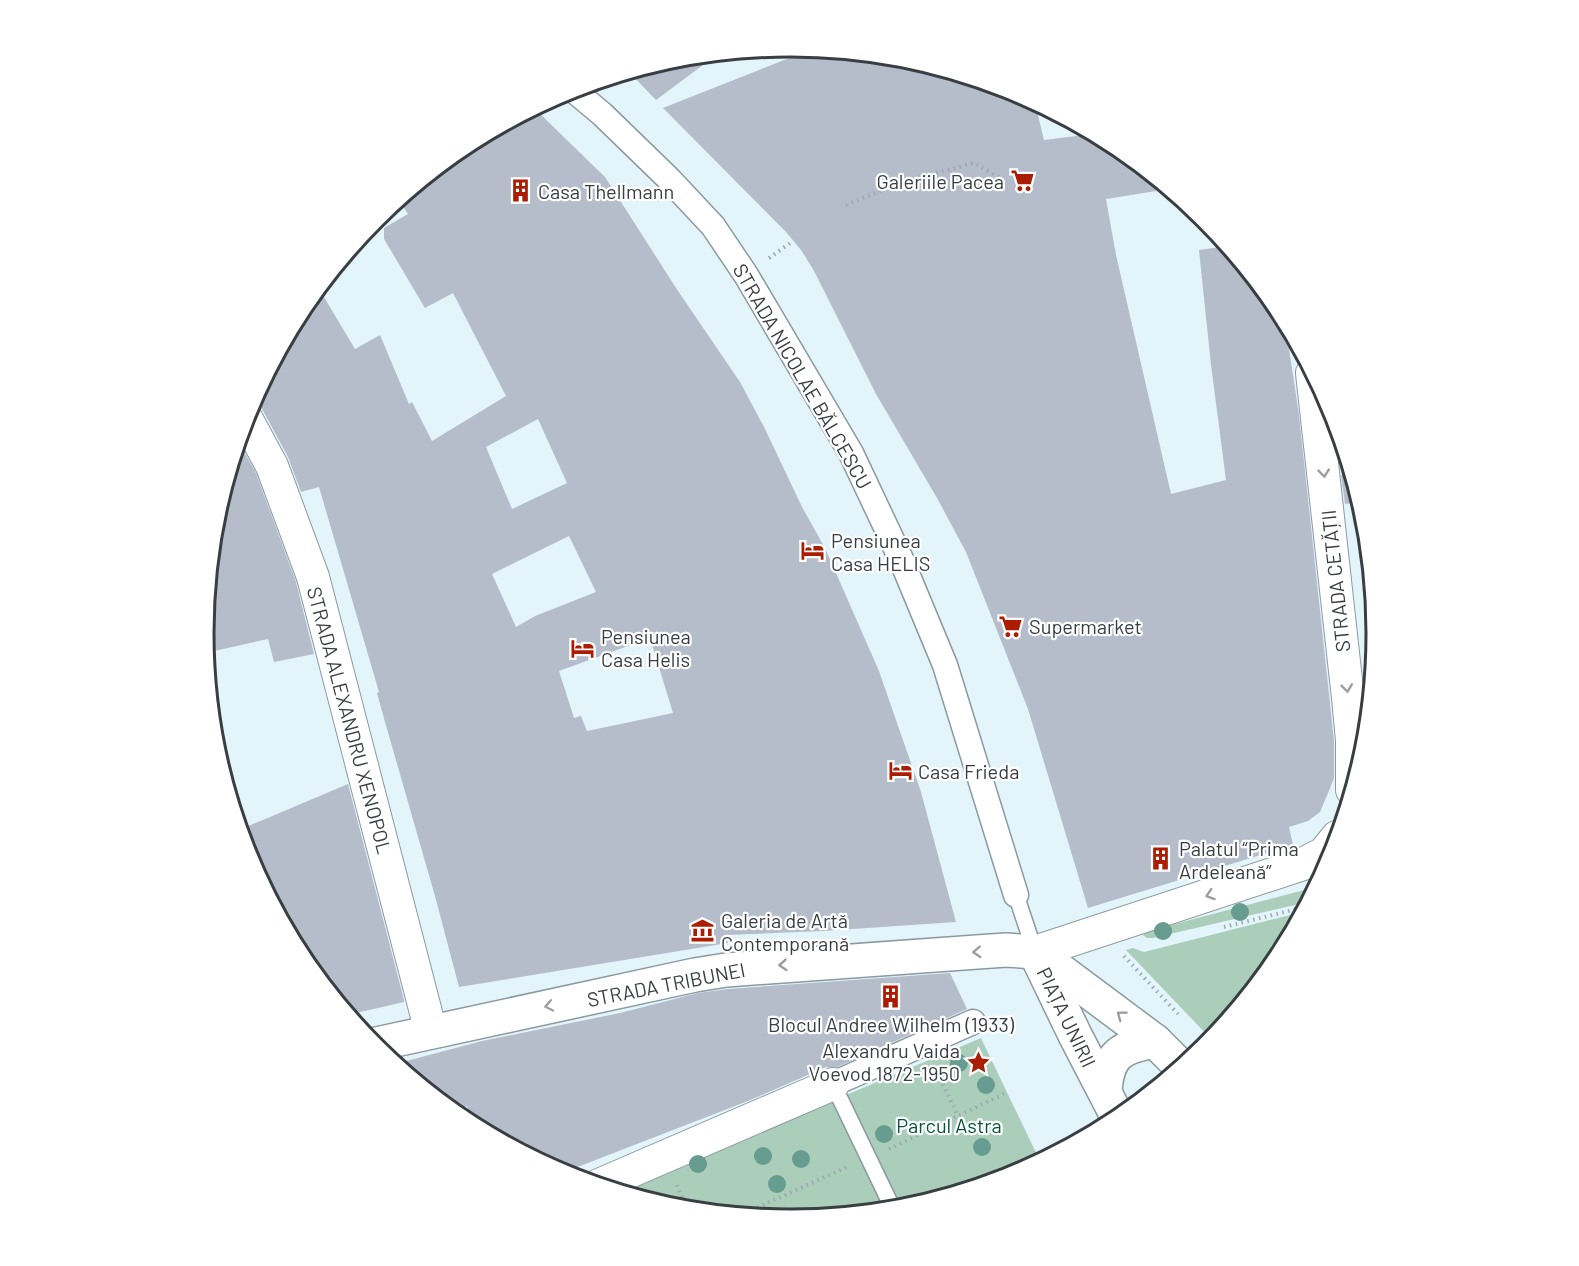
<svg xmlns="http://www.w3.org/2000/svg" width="1579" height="1266" viewBox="0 0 1579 1266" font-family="Barlow,sans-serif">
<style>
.green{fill:#abcebb}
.building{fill:#b5bdca;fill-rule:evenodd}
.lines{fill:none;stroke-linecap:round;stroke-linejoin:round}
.service-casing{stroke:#8b9aa1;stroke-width:18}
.pedestrian-casing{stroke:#8b9aa1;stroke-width:27}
.minor-casing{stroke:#8b9aa1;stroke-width:34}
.tertiary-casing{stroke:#8b9aa1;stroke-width:36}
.path{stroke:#9ca8ae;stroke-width:4;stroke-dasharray:1.5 4.5;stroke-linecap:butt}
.service{stroke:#fff;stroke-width:15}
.pedestrian{stroke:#fff;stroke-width:24}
.minor{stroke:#fff;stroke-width:32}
.tertiary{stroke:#fff;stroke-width:33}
.tree{fill:#679d90}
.oneway{stroke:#9c9ea0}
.labels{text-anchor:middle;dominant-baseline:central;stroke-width:4.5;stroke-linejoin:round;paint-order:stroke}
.poi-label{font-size:20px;fill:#383e41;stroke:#fff;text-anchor:start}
.street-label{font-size:20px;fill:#383e41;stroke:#fff}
.park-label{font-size:20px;fill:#015639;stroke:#fff}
.rim{fill:none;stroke:#383e41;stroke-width:3}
</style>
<rect width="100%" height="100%" fill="#e3f4fb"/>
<g class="green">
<path d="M1360,502L1365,519L1376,633L1373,663L1355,503Z"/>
<path d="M1316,887L1308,902L1153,938H1147L1143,935L1144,932Z"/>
<path d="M1302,912L1277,959L1211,1039L1126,950L1133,948L1144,952Z"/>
<path d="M981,1038L1040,1161L1014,1175L904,1208L789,1219L675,1208L619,1191Z"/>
</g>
<g class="building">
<path d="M812,49L904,58L1014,91L1035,103L1044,140L1093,134L1116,146L1169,189L1106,199L1116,255L1171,494L1226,480L1211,365L1199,250L1227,246L1277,307L1285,322L1299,415L1334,741V778L1328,793L1320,812L1308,821L1289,827L1293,845L1088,908L1028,709L966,552L937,498L876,394L813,269L801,250L786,232L663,108Z"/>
<path d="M719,53L656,100L629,72L675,58Z"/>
<path d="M534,108L605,177L678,291L740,382L765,429L802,507L825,548L879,671L921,792L956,922L823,931L726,935L728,943L459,987L435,896L385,722L377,693L379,692L319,487L301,492L288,457L261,407L252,400L302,307L318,287L355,349L380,335L409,404L412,402L432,441L506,396L453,293L425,308L384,239V228L408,214L398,199L464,145ZM538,419L567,483L512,509L486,447ZM569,536L596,592L535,616L516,627L492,574ZM650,638L673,713L587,731L581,716L574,718L559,671Z"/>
<path d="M238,441L256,473L296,582L314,654L274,662L268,639L205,653L203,633L214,518Z"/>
<path d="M1351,474L1360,502L1345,504L1341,475Z"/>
<path d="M348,784L404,1000V1002L356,1013L355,1012L347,1014L302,959L248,857L239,830Z"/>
<path d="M950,973L967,1009L837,1067H826L748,1101L562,1173L474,1126L467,1106L452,1111L395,1064L482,1041L620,1013L698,993L728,989Z"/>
</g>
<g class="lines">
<defs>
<g id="service">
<path d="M1016,895L1035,952"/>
<path d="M833,1084L893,1209"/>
</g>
<g id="pedestrian">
<path d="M572,89L602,114L669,179L713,226L746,275L851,453L901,559L945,665L1016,895"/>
<path d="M833,1084L973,1022"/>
</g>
<g id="minor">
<path d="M1312,373L1348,698L1352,740V790"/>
<path d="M245,416L272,466L313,577L431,1032"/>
<path d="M1035,952L1303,864L1324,853L1337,837"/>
<path d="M599,1185L833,1084"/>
</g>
<g id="tertiary">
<path d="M1035,952L1075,1035L1118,1118"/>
<path d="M1037,953L1155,1041L1181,1067"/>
<path d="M372,1045L695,975L726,970L977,952L1006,950L1035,952"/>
<path d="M1105,1090C1108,1054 1121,1047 1155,1041"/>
</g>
</defs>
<use href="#service" class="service-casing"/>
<use href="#pedestrian" class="pedestrian-casing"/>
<use href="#minor" class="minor-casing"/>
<use href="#tertiary" class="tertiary-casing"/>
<g class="path">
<path d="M846,205L902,182L974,163L1001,178"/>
<path d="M769,258L793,241"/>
<path d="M1224,927L1305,907"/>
<path d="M1124,956L1178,1014"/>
<path d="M935,1068L958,1116"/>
<path d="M889,1149L1008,1092"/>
<path d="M677,1185L687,1209"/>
<path d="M741,1215L847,1167"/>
</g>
<use href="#service" class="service"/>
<use href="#pedestrian" class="pedestrian"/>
<use href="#minor" class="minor"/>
<use href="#tertiary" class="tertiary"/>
</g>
<g class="tree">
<circle cx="1240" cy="912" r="9"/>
<circle cx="1163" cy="931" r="9"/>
<circle cx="959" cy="1063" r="9"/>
<circle cx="986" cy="1085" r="9"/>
<circle cx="884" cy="1134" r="9"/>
<circle cx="982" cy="1147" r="9"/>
<circle cx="763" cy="1156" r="9"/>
<circle cx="801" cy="1159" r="9"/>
<circle cx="698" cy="1164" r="9"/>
<circle cx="777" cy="1184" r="9"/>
</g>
<defs><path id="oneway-chevron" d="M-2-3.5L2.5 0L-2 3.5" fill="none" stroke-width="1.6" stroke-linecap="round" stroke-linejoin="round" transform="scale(1.5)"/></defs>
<g class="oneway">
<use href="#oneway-chevron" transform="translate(1324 473) rotate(84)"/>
<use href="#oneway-chevron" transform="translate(1347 688) rotate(83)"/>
<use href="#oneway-chevron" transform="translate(1210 895) rotate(162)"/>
<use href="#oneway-chevron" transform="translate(977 952) rotate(177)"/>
<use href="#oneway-chevron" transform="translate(783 965) rotate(176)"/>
<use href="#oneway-chevron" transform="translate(549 1006) rotate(168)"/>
<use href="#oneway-chevron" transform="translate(1121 1015) rotate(-143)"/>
</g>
<defs>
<symbol id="supermarket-bare" viewBox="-9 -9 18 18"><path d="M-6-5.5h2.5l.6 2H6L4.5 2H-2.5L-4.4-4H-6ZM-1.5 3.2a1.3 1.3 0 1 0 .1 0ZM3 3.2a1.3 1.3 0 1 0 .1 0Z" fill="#ab1c02" stroke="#fff" stroke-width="2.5" paint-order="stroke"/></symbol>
<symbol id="building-bare" viewBox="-9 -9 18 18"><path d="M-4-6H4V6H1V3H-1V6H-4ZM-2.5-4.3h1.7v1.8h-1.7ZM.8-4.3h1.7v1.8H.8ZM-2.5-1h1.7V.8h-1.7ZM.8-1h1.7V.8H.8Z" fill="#ab1c02" stroke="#fff" stroke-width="2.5" paint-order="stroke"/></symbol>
<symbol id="hotel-bare" viewBox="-9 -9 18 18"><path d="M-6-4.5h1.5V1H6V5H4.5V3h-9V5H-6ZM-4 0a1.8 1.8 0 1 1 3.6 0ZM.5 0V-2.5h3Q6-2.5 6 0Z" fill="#ab1c02" stroke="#fff" stroke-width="2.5" paint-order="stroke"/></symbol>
<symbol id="museum-bare" viewBox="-9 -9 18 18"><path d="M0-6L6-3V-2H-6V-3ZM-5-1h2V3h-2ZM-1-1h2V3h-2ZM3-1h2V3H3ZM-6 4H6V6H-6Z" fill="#ab1c02" stroke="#fff" stroke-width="2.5" paint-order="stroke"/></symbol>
<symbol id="sight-bare" viewBox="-9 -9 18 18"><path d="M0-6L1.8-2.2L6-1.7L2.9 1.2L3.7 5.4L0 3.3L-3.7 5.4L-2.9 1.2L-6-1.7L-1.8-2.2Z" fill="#ab1c02" stroke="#fff" stroke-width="2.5" paint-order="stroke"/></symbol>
</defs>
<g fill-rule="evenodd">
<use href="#supermarket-bare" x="1006" y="164" width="33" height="33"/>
<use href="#building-bare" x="504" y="174" width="33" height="33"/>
<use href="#hotel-bare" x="796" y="534" width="33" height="33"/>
<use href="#supermarket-bare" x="994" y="610" width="33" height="33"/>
<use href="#hotel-bare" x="566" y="632" width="33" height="33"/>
<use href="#hotel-bare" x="884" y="754" width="33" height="33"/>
<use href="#building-bare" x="1144" y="842" width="33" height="33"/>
<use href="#museum-bare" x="686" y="914" width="33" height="33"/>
<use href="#building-bare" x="874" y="980" width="33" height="33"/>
<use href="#sight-bare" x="962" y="1046" width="33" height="33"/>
</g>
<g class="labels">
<g class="poi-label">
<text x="1004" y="181" text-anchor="end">Galeriile Pacea</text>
<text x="538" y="191">Casa Thellmann</text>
<text x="831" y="540">Pensiunea<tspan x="831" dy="23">Casa HELIS</tspan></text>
<text x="1029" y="626">Supermarket</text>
<text x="601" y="636">Pensiunea<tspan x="601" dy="23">Casa Helis</tspan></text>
<text x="918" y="771">Casa Frieda</text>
<text x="1179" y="848">Palatul “Prima<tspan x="1179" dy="23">Ardeleană”</tspan></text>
<text x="721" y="920">Galeria de Artă<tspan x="721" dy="23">Contemporană</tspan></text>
<text x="891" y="1024" text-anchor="middle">Blocul Andree Wilhelm (1933)</text>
<text x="960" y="1050" text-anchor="end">Alexandru Vaida<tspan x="960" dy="23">Voevod 1872-1950</tspan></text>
</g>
<g class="street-label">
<text transform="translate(803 376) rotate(60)">STRADA NICOLAE BĂLCESCU</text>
<text transform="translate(1335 581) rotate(-96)">STRADA CETĂȚII</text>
<text transform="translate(350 720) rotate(75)">STRADA ALEXANDRU XENOPOL</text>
<text transform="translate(666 984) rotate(-11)">STRADA TRIBUNEI</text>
<text transform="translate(1067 1017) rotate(64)">PIAȚA UNIRII</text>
</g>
<g class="park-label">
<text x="949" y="1125">Parcul Astra</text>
</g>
</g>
<path d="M0 0H1579V1266H0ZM214 633a576 576 0 1 1 1152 0a576 576 0 1 1-1152 0Z" fill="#fff" fill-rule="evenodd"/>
<path class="rim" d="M214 633a576 576 0 1 1 1152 0a576 576 0 1 1-1152 0Z"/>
</svg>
